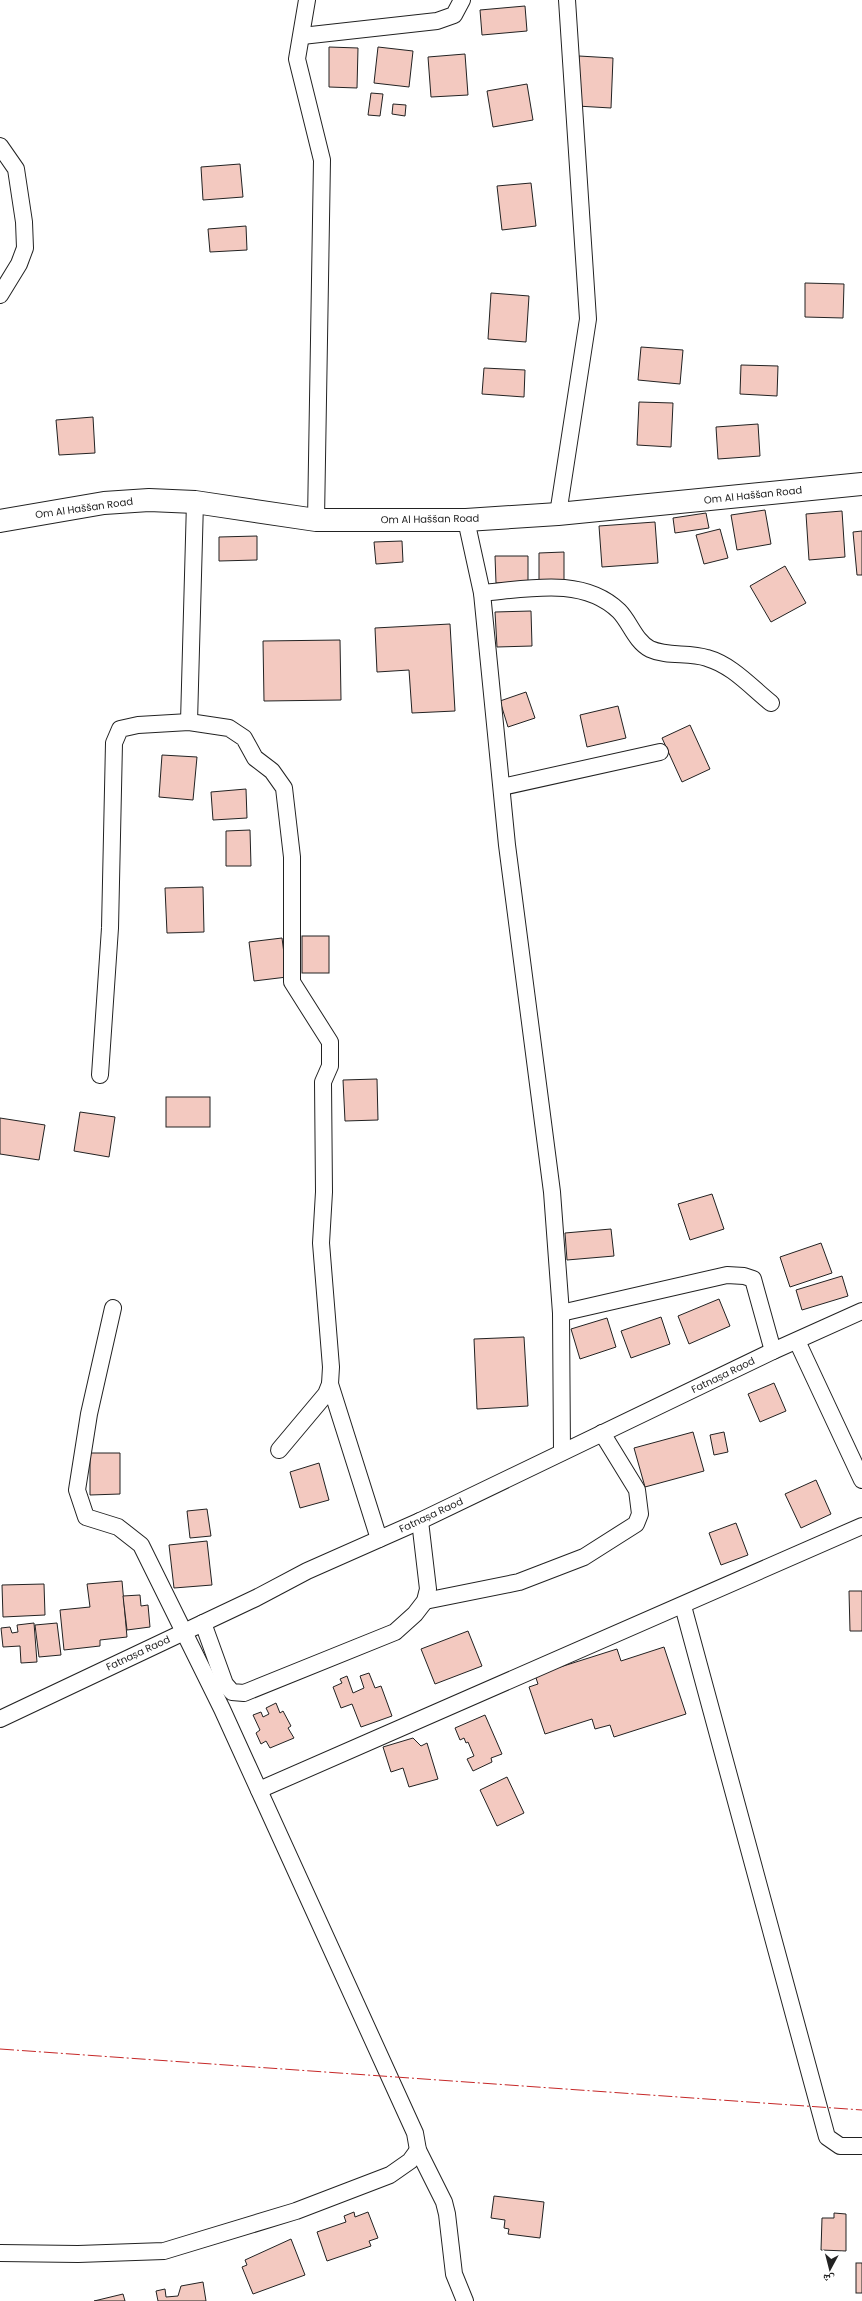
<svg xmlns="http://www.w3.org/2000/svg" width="862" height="2301" viewBox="0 0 862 2301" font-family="Poppins,'Noto Naskh Arabic',sans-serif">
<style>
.building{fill:#f3c9c0;stroke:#222}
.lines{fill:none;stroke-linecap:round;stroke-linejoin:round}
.street-casing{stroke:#222;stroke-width:18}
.secondary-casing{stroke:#222;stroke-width:24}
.street{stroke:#fff;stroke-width:16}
.secondary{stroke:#fff;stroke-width:22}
.power{stroke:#c62828;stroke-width:1;stroke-dasharray:14 3 2 3;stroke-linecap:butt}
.labels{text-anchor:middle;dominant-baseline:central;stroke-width:3;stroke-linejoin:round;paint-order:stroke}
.street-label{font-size:10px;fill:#222;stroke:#fff}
</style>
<rect width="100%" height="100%" fill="#fff"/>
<g class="building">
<path d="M525,6L527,31L482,35L480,10Z"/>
<path d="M329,47L358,48L357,88L329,87Z"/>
<path d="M378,47L413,51L409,87L374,83Z"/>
<path d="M465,54L468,95L431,97L428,57Z"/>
<path d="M579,56L613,58L611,108L577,106Z"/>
<path d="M527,84L533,120L493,127L487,91Z"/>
<path d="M371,93L383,94L380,116L368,115Z"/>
<path d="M393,104L406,105L405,116L392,114Z"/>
<path d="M240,164L243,197L203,200L201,167Z"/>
<path d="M531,183L536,226L502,230L497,186Z"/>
<path d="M246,226L247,250L210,252L208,229Z"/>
<path d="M805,283L844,284L843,318L805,317Z"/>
<path d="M491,293L529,296L526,342L488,339Z"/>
<path d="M641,347L683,350L680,384L638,380Z"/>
<path d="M741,365L778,366L777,396L740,394Z"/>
<path d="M484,368L525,370L524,397L482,394Z"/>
<path d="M639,402L673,403L671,447L637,445Z"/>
<path d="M93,417L95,453L59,455L56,420Z"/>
<path d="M758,424L760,456L718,459L716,427Z"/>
<path d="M765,510L771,544L737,550L731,515Z"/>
<path d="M842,511L845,557L809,560L806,514Z"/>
<path d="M706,513L709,528L675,533L673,518Z"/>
<path d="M655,522L658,563L602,567L599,526Z"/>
<path d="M720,529L728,558L704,564L696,535Z"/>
<path d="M862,531V575H857L853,532Z"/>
<path d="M257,536V560L219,561V537Z"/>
<path d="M402,541L403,562L376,564L374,542Z"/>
<path d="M564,552V581H539V553Z"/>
<path d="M495,556H528V582L496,583Z"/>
<path d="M785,566L806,603L771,622L750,586Z"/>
<path d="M531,611L532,646L497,647L495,612Z"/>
<path d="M450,624L455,711L412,713L409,670L377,672L375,628Z"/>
<path d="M340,640L341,700L264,701L263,641Z"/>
<path d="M526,692L535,718L508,727L500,701Z"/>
<path d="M618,706L626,738L587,747L580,715Z"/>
<path d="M690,725L710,769L682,782L662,738Z"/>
<path d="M162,755L197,757L193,800L159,797Z"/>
<path d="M246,789L247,818L213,820L211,792Z"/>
<path d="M250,830L251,866H226V831Z"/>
<path d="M203,887L204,932L167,933L165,888Z"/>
<rect x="302" y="936" width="27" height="37"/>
<path d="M282,938L287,977L254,981L249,942Z"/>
<path d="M377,1079L378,1120L345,1121L343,1080Z"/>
<rect x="166" y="1097" width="44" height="30"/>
<path d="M80,1112L115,1117L109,1157L74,1151Z"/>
<path d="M0,1118L45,1125L39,1160L0,1154Z"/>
<path d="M712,1194L724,1229L690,1240L678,1204Z"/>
<path d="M611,1229L614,1256L567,1260L565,1233Z"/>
<path d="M821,1243L832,1273L790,1287L780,1257Z"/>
<path d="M842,1276L848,1296L802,1310L796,1290Z"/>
<path d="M719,1299L730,1326L689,1344L678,1316Z"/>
<path d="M661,1317L670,1344L631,1358L621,1331Z"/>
<path d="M607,1318L616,1347L580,1359L571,1329Z"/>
<path d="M524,1337L528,1406L477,1409L474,1339Z"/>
<path d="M774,1383L786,1411L760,1422L748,1394Z"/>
<path d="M693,1432L704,1471L645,1487L634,1448Z"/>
<path d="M724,1432L728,1452L714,1455L710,1435Z"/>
<path d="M90,1453H120V1494L90,1495Z"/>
<path d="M319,1463L329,1500L300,1508L290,1472Z"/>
<path d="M816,1480L831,1514L801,1528L785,1494Z"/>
<path d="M207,1509L211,1536L190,1538L187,1511Z"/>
<path d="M736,1523L748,1555L721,1565L709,1533Z"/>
<path d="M207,1541L212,1585L174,1588L169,1545Z"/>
<path d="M122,1581L127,1637L100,1640V1646L64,1650L60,1610L90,1607L87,1584Z"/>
<path d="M44,1584L45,1615L3,1617L2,1585Z"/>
<path d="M849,1591H862V1631H850Z"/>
<path d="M140,1595L141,1606L148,1605L150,1627L127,1630L123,1596Z"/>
<path d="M34,1623L37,1662L21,1663L20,1646L3,1647L1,1628L10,1627L12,1633L18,1632L17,1625Z"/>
<path d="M57,1623L61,1655L39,1657L35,1625Z"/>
<path d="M468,1631L482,1666L435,1684L421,1649Z"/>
<path d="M664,1647L686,1714L614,1737L610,1725L595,1729L592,1719L545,1734L529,1687L538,1684L535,1675L617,1649L621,1661Z"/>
<path d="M369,1673L375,1688L381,1686L392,1716L361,1727L352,1704L341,1708L333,1687L342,1683L340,1679L347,1676L353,1693L364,1688L360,1676Z"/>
<path d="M276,1703L280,1713L283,1711L291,1726L288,1728L294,1738L270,1748L266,1741L261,1744L256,1733L260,1730L253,1715L261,1712L263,1717L269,1714L266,1708Z"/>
<path d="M485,1715L502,1754L491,1758L492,1762L473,1771L467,1759L474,1756L468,1742L466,1743L464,1738L460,1740L455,1728Z"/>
<path d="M413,1738L421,1746L427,1743L438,1779L409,1787L403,1768L391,1772L383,1747Z"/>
<path d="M507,1777L524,1813L497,1826L480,1790Z"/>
<path d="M494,2196L544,2202L540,2238L508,2234L509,2229L504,2228L505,2220L491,2218Z"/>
<path d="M354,2212L355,2217L368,2212L378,2238L369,2241L371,2246L327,2261L317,2232L346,2222L344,2216Z"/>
<path d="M834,2213L846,2214V2251L821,2250L822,2218H834Z"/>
<path d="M291,2239L305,2275L253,2294L242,2267L247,2265L245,2260Z"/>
<rect x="856" y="2263" width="6" height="30"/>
<path d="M203,2282L206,2301H158L156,2291L165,2289L166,2297L178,2296L181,2286Z"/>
<path d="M123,2294L125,2301H94Z"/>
</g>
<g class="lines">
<defs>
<g id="street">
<path d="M307,0L297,59L322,160L316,520"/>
<path d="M302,36L437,21L454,15L462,0"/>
<path d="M0,146L16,169L24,222L25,248L19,264L0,295"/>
<path d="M558,514L588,319L567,0"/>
<path d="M466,520L482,593L507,845L552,1192L561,1313L562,1452"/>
<path d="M482,593C527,589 583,576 619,611C630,622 635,641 650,649C667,657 689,652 707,658C732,665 751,687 771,703"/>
<path d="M189,722L195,502"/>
<path d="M502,787L660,752"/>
<path d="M100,1075L110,928L114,743L120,729L138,725L189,722L229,728L244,738L255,758L272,771L284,788L292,857V982L330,1042V1066L323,1082L324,1192L321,1243L331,1367L330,1384L379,1539"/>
<path d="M113,1308L89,1414L77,1490L86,1517L118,1527L141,1545L222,1709L415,2133L418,2150L444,2202L447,2214L454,2274L465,2301"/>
<path d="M561,1313L727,1275L744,1276L753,1279L773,1351"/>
<path d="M797,1341L862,1480"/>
<path d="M279,1450L326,1394L330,1384"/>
<path d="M425,1601L519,1582L584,1557L636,1524L640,1514L637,1490L602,1433"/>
<path d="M683,1606L827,2137L840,2146H862"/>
<path d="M203,1623L225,1684L232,1692L244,1693L395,1632L415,1614L425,1601L428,1589L420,1521"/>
<path d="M0,1719L256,1598L307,1571L420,1521L773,1351L862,1311"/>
<path d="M259,1790L862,1526"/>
<path d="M0,2253L78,2254L164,2251L296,2211L390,2175L410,2161L418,2150"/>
</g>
<path id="secondary" d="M0,521L104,503L149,500L195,502L316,520H466L558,514L862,484"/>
</defs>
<use href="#street" class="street-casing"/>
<use href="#secondary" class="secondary-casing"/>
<use href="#street" class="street"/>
<use href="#secondary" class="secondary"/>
<path class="power" d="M0,2049L862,2110"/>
</g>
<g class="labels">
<g class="street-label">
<text transform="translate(753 495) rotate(-6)">Om Al Haššan Road</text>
<text transform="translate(84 508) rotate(-8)">Om Al Haššan Road</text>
<text transform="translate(430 519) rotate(-1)">Om Al Haššan Road</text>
<text transform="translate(723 1375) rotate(-26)">Fatnaṣa Raod</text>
<text transform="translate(431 1515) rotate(-25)">Fatnaṣa Raod</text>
<text transform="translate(138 1653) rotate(-25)">Fatnaṣa Raod</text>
</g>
</g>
<g transform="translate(830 2269) rotate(187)" stroke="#ffffff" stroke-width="3" paint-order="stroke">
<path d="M0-3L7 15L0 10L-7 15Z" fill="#222222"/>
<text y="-6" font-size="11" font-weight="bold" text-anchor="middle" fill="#222222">ش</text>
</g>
</svg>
